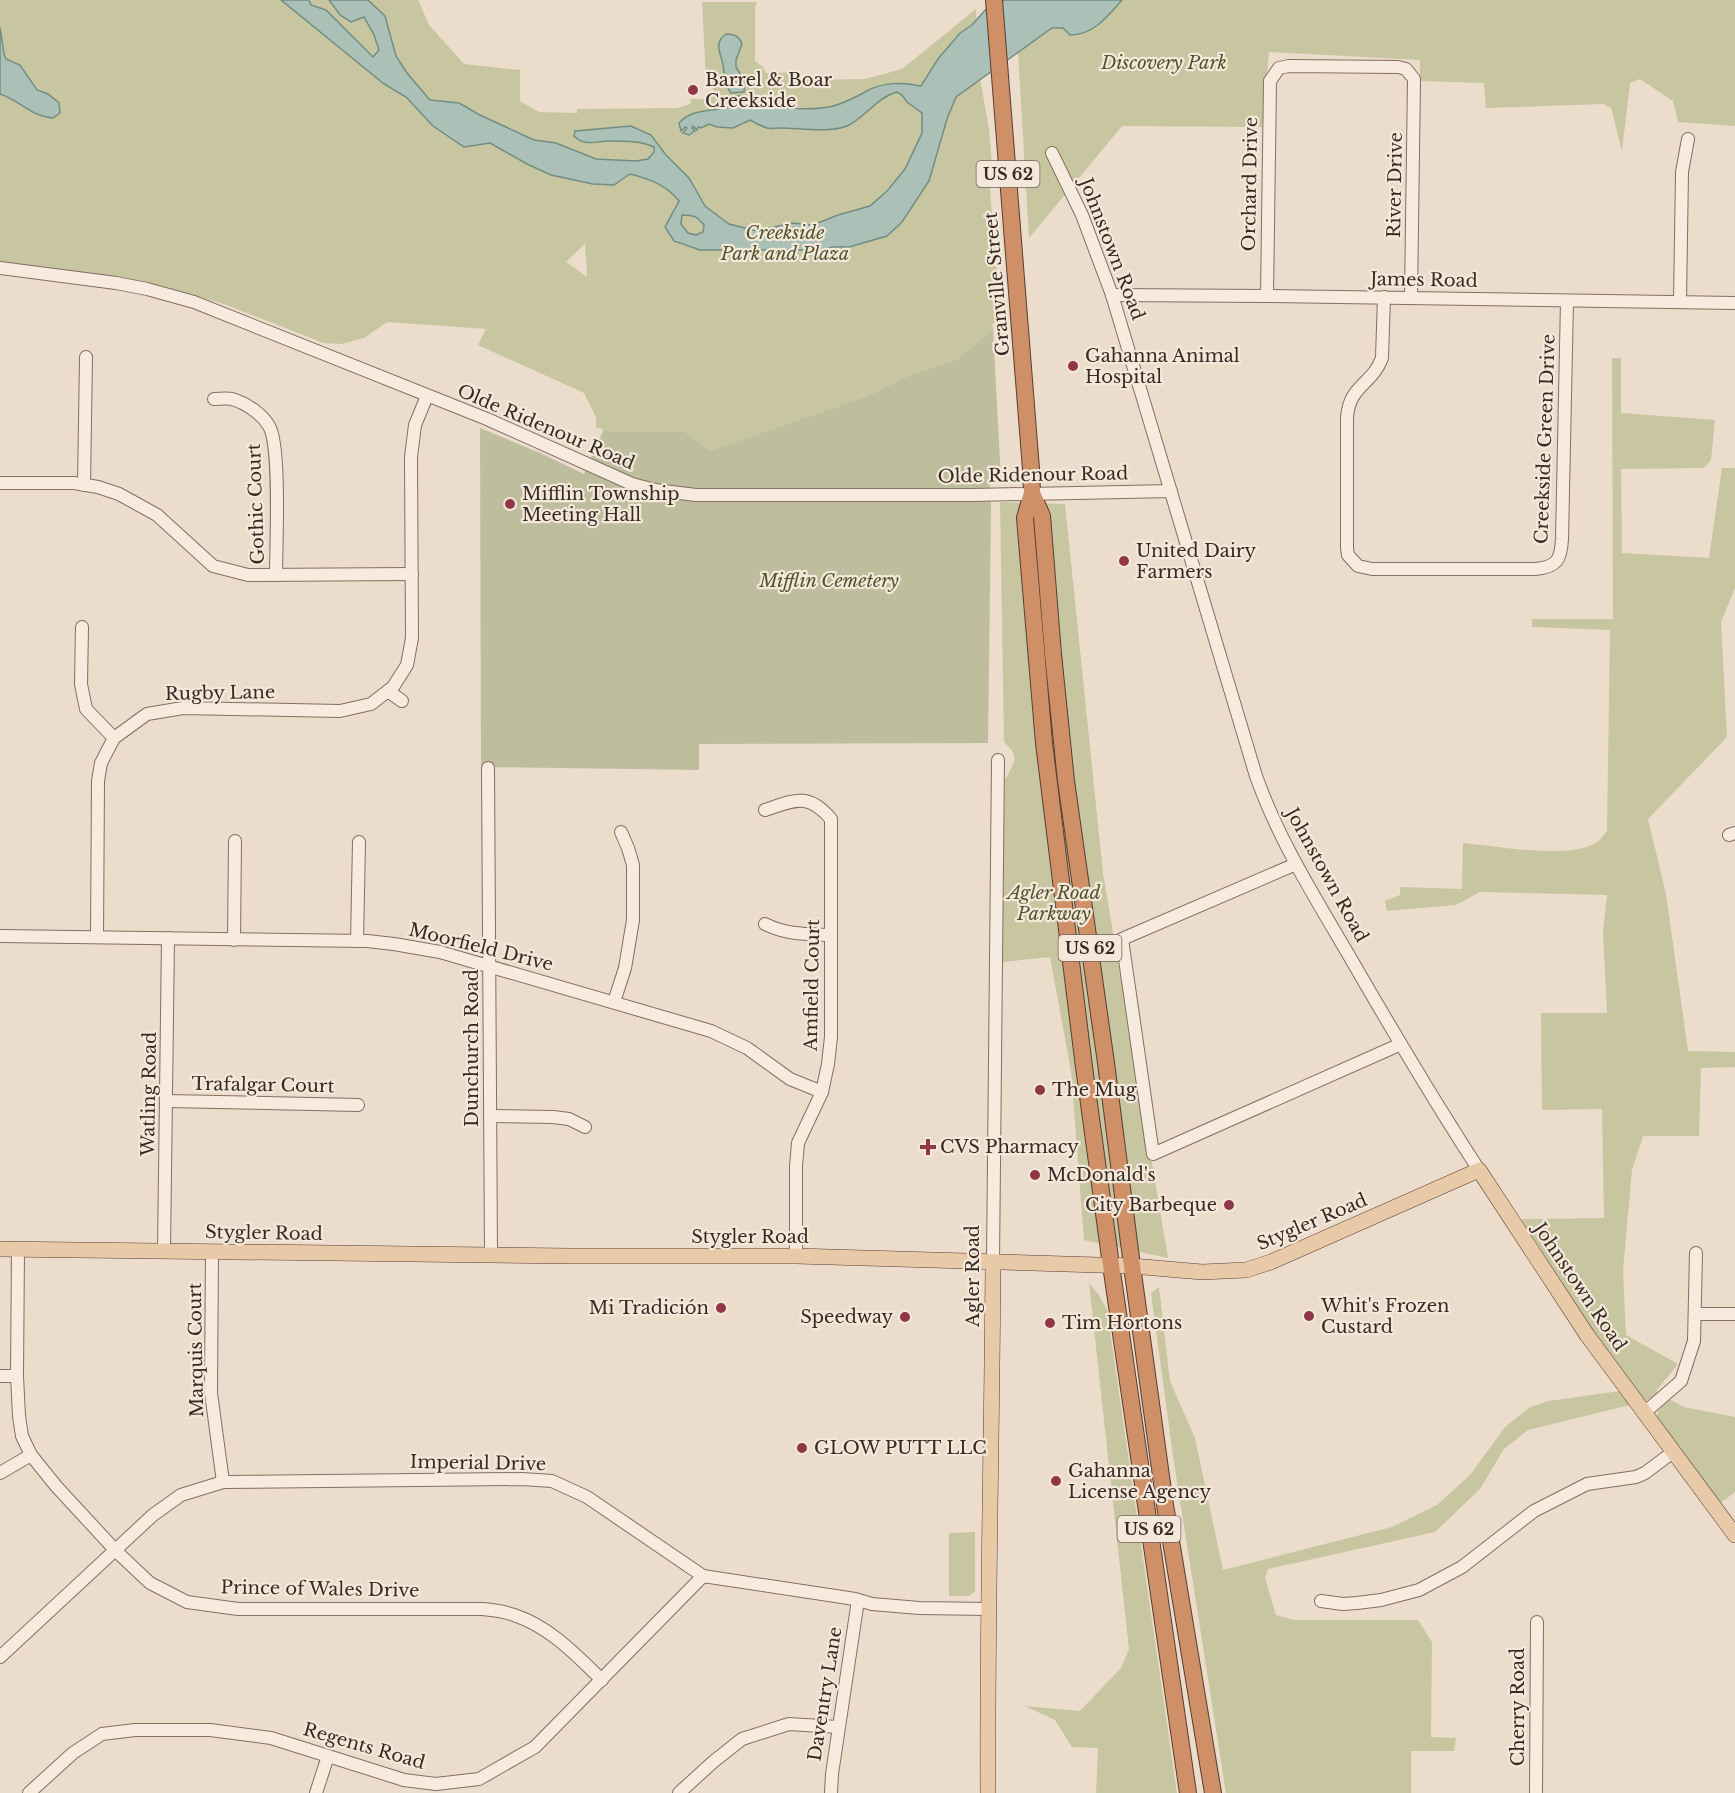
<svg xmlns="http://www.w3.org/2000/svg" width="1735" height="1793" viewBox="0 0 1735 1793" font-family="'Libre Baskerville',serif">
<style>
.green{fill:#c8c6a0;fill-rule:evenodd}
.cemetery{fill:#bebd9e}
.water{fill:#abc0b6;stroke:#728e82;stroke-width:1.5;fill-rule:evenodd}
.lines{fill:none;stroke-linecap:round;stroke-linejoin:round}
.minor-casing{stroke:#866e61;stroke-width:14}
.major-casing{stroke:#553e34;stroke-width:16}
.highway-casing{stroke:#553e34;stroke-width:18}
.minor{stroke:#f6ebde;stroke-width:12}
.major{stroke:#e9caa8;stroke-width:15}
.highway{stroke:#cf9067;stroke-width:16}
.poi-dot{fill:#8f3747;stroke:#f3e8da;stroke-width:2}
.labels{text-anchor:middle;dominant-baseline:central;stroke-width:4.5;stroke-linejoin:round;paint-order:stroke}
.shield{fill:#f3e8da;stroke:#70635a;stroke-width:1.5}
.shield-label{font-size:16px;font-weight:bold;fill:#382a23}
.park-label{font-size:18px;font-style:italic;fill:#50532c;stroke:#f3e8da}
.poi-label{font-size:18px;fill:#382a23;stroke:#f3e8da;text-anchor:start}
.street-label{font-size:18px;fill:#382a23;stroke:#f3e8da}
</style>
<rect width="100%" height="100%" fill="#ebdccb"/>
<g class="green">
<path d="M0,0H281L384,84L406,97L433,126L490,143L527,164L551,175L556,143L534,140L480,115L459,103L430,100L407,73L396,56L385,16L368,0H418L429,25L464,64L520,70V101L539,112L577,113V109L677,108L690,104L691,99H707L716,93L706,81L702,2H757L755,7V61L763,67L766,73L801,72L802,80L865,79L902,69L976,9L980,78L989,129L992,166L988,167L1001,320L992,324L993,329L958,359L912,374L868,396L710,452L685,432L603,431L601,428H596V417L584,393L478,345L486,329L387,322L364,338L342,344L324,343L221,303L163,287L95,274L0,262ZM585,244L587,276H586L566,262Z"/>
<path d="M309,0H329L340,15L364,16L375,35L379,51L373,58L326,10L310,5Z"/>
<path d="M1110,0H1735V126L1678,122L1673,101L1640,79L1630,83L1622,151L1611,108L1603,104L1486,108L1484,83L1420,81V60L1269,52L1262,127L1122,126L1029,238L1018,52L1052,28H1061Z"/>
<path d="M1612,358H1621V413L1715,420L1711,460L1704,468L1621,469L1622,553L1709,558L1722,468H1735V588L1721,622L1727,737L1648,819L1666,894L1688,1051L1735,1052V1067L1701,1068L1699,1136H1643L1632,1170L1623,1270L1626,1335L1678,1364L1656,1391L1660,1394L1645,1401L1601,1346L1519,1219L1604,1218L1602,1109L1542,1110L1541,1013H1607L1603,932L1607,895L1480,892L1456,905L1387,911L1385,901L1400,895V887L1462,889L1463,843C1496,846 1566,859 1594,844C1599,842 1603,836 1607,831L1610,630L1532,627V619H1613Z"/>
<path d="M1000,502L1065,504L1103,873L1168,1258L1084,1240L1071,1071L1050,957L1003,962L1001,953L1005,780C1014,762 1021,757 1004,742Z"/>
<path d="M1089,1283L1099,1295L1107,1310L1177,1793H1096L1098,1748L1072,1747L1055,1720L1025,1706L1080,1711L1121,1668L1129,1649Z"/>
<path d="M1159,1287L1170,1381L1195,1438L1223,1570L1392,1527L1437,1505L1470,1475L1505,1427L1530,1407L1549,1401L1620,1391L1630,1405L1528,1430L1504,1449L1480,1489L1435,1532L1268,1569L1265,1578L1276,1615L1294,1620H1418L1432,1642L1431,1737L1456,1738L1454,1751H1411V1793H1226L1173,1456L1151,1293Z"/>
<path d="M1669,1399L1684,1407L1735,1417V1492L1719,1504L1657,1417L1658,1411Z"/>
<path d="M975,1532V1591L969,1596H949V1533Z"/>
</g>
<path class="cemetery" d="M993,329L1001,480H989L991,506L988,743L699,744V770L481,767L480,428L540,453L584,474L603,431L685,432L710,451L868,396L912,374L958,359Z"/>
<g class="water">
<path d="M281,0H309L311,5L326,10L373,57L379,50L374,35L364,17L351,22L340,15L329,0H368L385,16L396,56L407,73L430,100L459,103L480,115L534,140L556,143L596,159L636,161L648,159L654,152V147C641,141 625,141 610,141C596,141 585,147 574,136L575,131L631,126L651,135L666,155L689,178L705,206L729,224L757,231L792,223L813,225L838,215L870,206L887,191L905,169L922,133V113L907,102L902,95L897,92C877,97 865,118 847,126C830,133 799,128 781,128C776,128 772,129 767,128C761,126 755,123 750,120L733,128L717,127L709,124L701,128L698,127L697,130L693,126L692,128L695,131L689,135L683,133L687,128L685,127L681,131L679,123C692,108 712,112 728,107L731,96H744L746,101C762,109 816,111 833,106C845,103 856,97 867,91C883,82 904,82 921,86L938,59L960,33L972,25L988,7L1005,0H1122C1108,16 1094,35 1070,35L1063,28H1052L956,97L947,119L929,181L902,222L887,236L849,247H833L821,250H700L674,241L665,227L679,201C666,185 650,179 630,174L614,185L593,184L551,175L527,164L490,143L464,147L433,126L406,97L384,84ZM682,215C693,215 697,216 704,225L703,232L696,235L688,233L681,224Z"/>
<path d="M0,27L4,54L6,59L20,65L37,90L48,94L59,103L60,113L53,118C32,117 19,100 0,94Z"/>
<path d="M726,34C734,34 739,36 742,44L736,60V67L745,82L744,92L731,93C723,83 725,77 723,65C721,53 713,43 726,34Z"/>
</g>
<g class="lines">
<defs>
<g id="minor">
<path d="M1052,153L1082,215L1112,295L1256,776C1279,841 1316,899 1351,959C1392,1030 1434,1101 1479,1170"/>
<path d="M0,268L116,283L147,289L194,302L487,419L632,484L655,490L696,495H973L1171,491"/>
<path d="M1112,295L1267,296L1735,303"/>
<path d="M1267,296L1270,81L1279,68L1289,66L1398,67L1406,69L1414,79L1411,298"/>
<path d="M1384,297L1382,358C1372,385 1349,385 1347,418V548L1348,555L1358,566L1372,569H1535C1557,567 1561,560 1562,539L1567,301"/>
<path d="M1680,302L1682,172L1688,139"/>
<path d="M214,399C219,399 227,398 232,399C246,403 262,414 269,426C281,445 276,547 276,575"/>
<path d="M0,483H74L98,487L119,494L157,515L213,566L248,575L412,574"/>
<path d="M84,485L86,357"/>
<path d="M82,627L81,684L86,709L114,738"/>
<path d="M388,691L402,701"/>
<path d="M488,768L491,1255"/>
<path d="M765,810C795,800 808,792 831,819V1037L828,1064L822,1092L798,1143L796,1166V1256"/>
<path d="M1729,835L1735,833"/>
<path d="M1296,864L1122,939L1153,1154L1401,1044"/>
<path d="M765,924C787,935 806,934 831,935"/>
<path d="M0,936L367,941L394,944L440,952L711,1031L747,1048L790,1079L822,1092"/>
<path d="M97,937L98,781L101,763L114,738L147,714L183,708L340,711L371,704L393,687L407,665L412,638L411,457L415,425L427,396"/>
<path d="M234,940L235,841"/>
<path d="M357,941L359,842"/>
<path d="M614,1002L625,968L633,920V865L628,848L621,832"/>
<path d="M167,1101L358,1105"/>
<path d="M490,1116L553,1117L569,1119L585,1127"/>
<path d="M18,1249L17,1376L19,1416L22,1436L31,1455L56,1486L116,1551L150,1583L187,1602L238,1609H481C492,1610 504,1611 514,1615C550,1627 575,1654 602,1680"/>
<path d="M164,1251L168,938"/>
<path d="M212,1252L211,1393L223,1482"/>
<path d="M993,1262L998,760"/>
<path d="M1695,1314H1735"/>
<path d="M0,1376H17"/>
<path d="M1644,1413L1681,1381L1694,1341L1696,1253"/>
<path d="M0,1473L31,1455"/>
<path d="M1321,1601L1343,1604L1357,1603L1381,1600L1419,1590L1462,1567L1534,1511L1587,1484L1636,1477L1645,1473L1673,1452"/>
<path d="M0,1657L153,1515L181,1495L223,1482L522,1479L552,1481L587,1497L703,1576L855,1599L872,1604L919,1608L988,1609"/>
<path d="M29,1793L73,1753L102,1734L135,1730H210L271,1738L404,1780L436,1784L479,1779L535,1747L703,1576"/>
<path d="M316,1793L328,1756"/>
<path d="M679,1793L713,1762L742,1739L789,1724L838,1727"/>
<path d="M831,1793L832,1774L858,1600"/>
<path d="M1536,1793L1537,1622"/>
</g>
<g id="major">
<path d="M0,1249L570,1256H796L1132,1266L1202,1272L1246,1270L1271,1262L1479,1170L1587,1335L1735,1535"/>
<path d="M988,1793C987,1616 992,1439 993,1262"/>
</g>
<g id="highway">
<path d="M994,0L1031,469L1032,493L1025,518L1044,743L1084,1067L1111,1265L1188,1793"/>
<path d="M1032,493L1042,516L1053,654L1066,781L1106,1063L1132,1266L1165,1505L1213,1793"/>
</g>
</defs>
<use href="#minor" class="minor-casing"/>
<use href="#major" class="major-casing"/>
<use href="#highway" class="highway-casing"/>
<use href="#minor" class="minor"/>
<use href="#major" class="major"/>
<use href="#highway" class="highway"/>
</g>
<g class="poi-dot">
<circle cx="693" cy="90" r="6"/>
<circle cx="1073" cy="366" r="6"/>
<circle cx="510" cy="504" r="6"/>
<circle cx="1124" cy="561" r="6"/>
<circle cx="1040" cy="1090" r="6"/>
<path d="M925 1138h6v6h6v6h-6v6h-6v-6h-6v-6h6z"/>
<circle cx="1035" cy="1175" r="6"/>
<circle cx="1229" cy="1205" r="6"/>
<circle cx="721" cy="1308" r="6"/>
<circle cx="1309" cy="1316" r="6"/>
<circle cx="905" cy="1317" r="6"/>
<circle cx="1050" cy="1323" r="6"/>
<circle cx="802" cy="1448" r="6"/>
<circle cx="1056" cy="1481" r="6"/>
</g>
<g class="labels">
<g class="shield">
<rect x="976.5" y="161" width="63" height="26" rx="4.5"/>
<rect x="1058.5" y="935" width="63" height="26" rx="4.5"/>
<rect x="1117.5" y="1516" width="63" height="26" rx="4.5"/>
</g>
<g class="shield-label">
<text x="1008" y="174">US 62</text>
<text x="1090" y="948">US 62</text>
<text x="1149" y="1529">US 62</text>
</g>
<g class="park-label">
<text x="1164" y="63">Discovery Park</text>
<text x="785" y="233">Creekside<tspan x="785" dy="21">Park and Plaza</tspan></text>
<text x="829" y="581">Mifflin Cemetery</text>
<text x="1054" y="893">Agler Road<tspan x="1054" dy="21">Parkway</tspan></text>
</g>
<g class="poi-label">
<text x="705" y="80">Barrel &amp; Boar<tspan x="705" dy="21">Creekside</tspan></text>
<text x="1085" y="356">Gahanna Animal<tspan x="1085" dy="21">Hospital</tspan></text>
<text x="522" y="494">Mifflin Township<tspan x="522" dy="21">Meeting Hall</tspan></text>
<text x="1136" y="551">United Dairy<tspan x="1136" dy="21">Farmers</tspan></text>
<text x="1052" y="1090">The Mug</text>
<text x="940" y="1147">CVS Pharmacy</text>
<text x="1047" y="1175">McDonald's</text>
<text x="1217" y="1205" text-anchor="end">City Barbeque</text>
<text x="1321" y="1306">Whit's Frozen<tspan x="1321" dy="21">Custard</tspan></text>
<text x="709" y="1308" text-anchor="end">Mi Tradición</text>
<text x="893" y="1317" text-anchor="end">Speedway</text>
<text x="1062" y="1323">Tim Hortons</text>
<text x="814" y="1448">GLOW PUTT LLC</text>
<text x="1068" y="1471">Gahanna<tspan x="1068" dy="21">License Agency</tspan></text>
</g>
<g class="street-label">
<text transform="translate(1250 184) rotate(-89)">Orchard Drive</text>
<text transform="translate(1395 185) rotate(-89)">River Drive</text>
<text transform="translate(1112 249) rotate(69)">Johnstown Road</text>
<text transform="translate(1424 280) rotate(1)">James Road</text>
<text transform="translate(997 284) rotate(-95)">Granville Street</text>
<text transform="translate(546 427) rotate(23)">Olde Ridenour Road</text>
<text transform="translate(1545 439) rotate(-88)">Creekside Green Drive</text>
<text transform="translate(1033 475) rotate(-1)">Olde Ridenour Road</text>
<text transform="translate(256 504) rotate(-92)">Gothic Court</text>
<text transform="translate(220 693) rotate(-1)">Rugby Lane</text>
<text transform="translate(1327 875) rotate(61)">Johnstown Road</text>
<text transform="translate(481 947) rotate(14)">Moorfield Drive</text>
<text transform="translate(812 985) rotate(-89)">Amfield Court</text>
<text transform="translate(472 1048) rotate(-90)">Dunchurch Road</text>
<text transform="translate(263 1085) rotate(1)">Trafalgar Court</text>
<text transform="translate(149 1094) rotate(-89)">Watling Road</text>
<text transform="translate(1312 1222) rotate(-23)">Stygler Road</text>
<text transform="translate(264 1233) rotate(1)">Stygler Road</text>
<text x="750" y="1237">Stygler Road</text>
<text transform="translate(973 1276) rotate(-90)">Agler Road</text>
<text transform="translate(1580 1287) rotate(56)">Johnstown Road</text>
<text transform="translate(196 1350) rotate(-91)">Marquis Court</text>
<text transform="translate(478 1463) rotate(1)">Imperial Drive</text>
<text transform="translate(320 1589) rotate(1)">Prince of Wales Drive</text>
<text transform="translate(825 1694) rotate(-81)">Daventry Lane</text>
<text transform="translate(1518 1707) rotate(-90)">Cherry Road</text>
<text transform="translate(364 1746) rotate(16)">Regents Road</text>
</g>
</g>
</svg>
